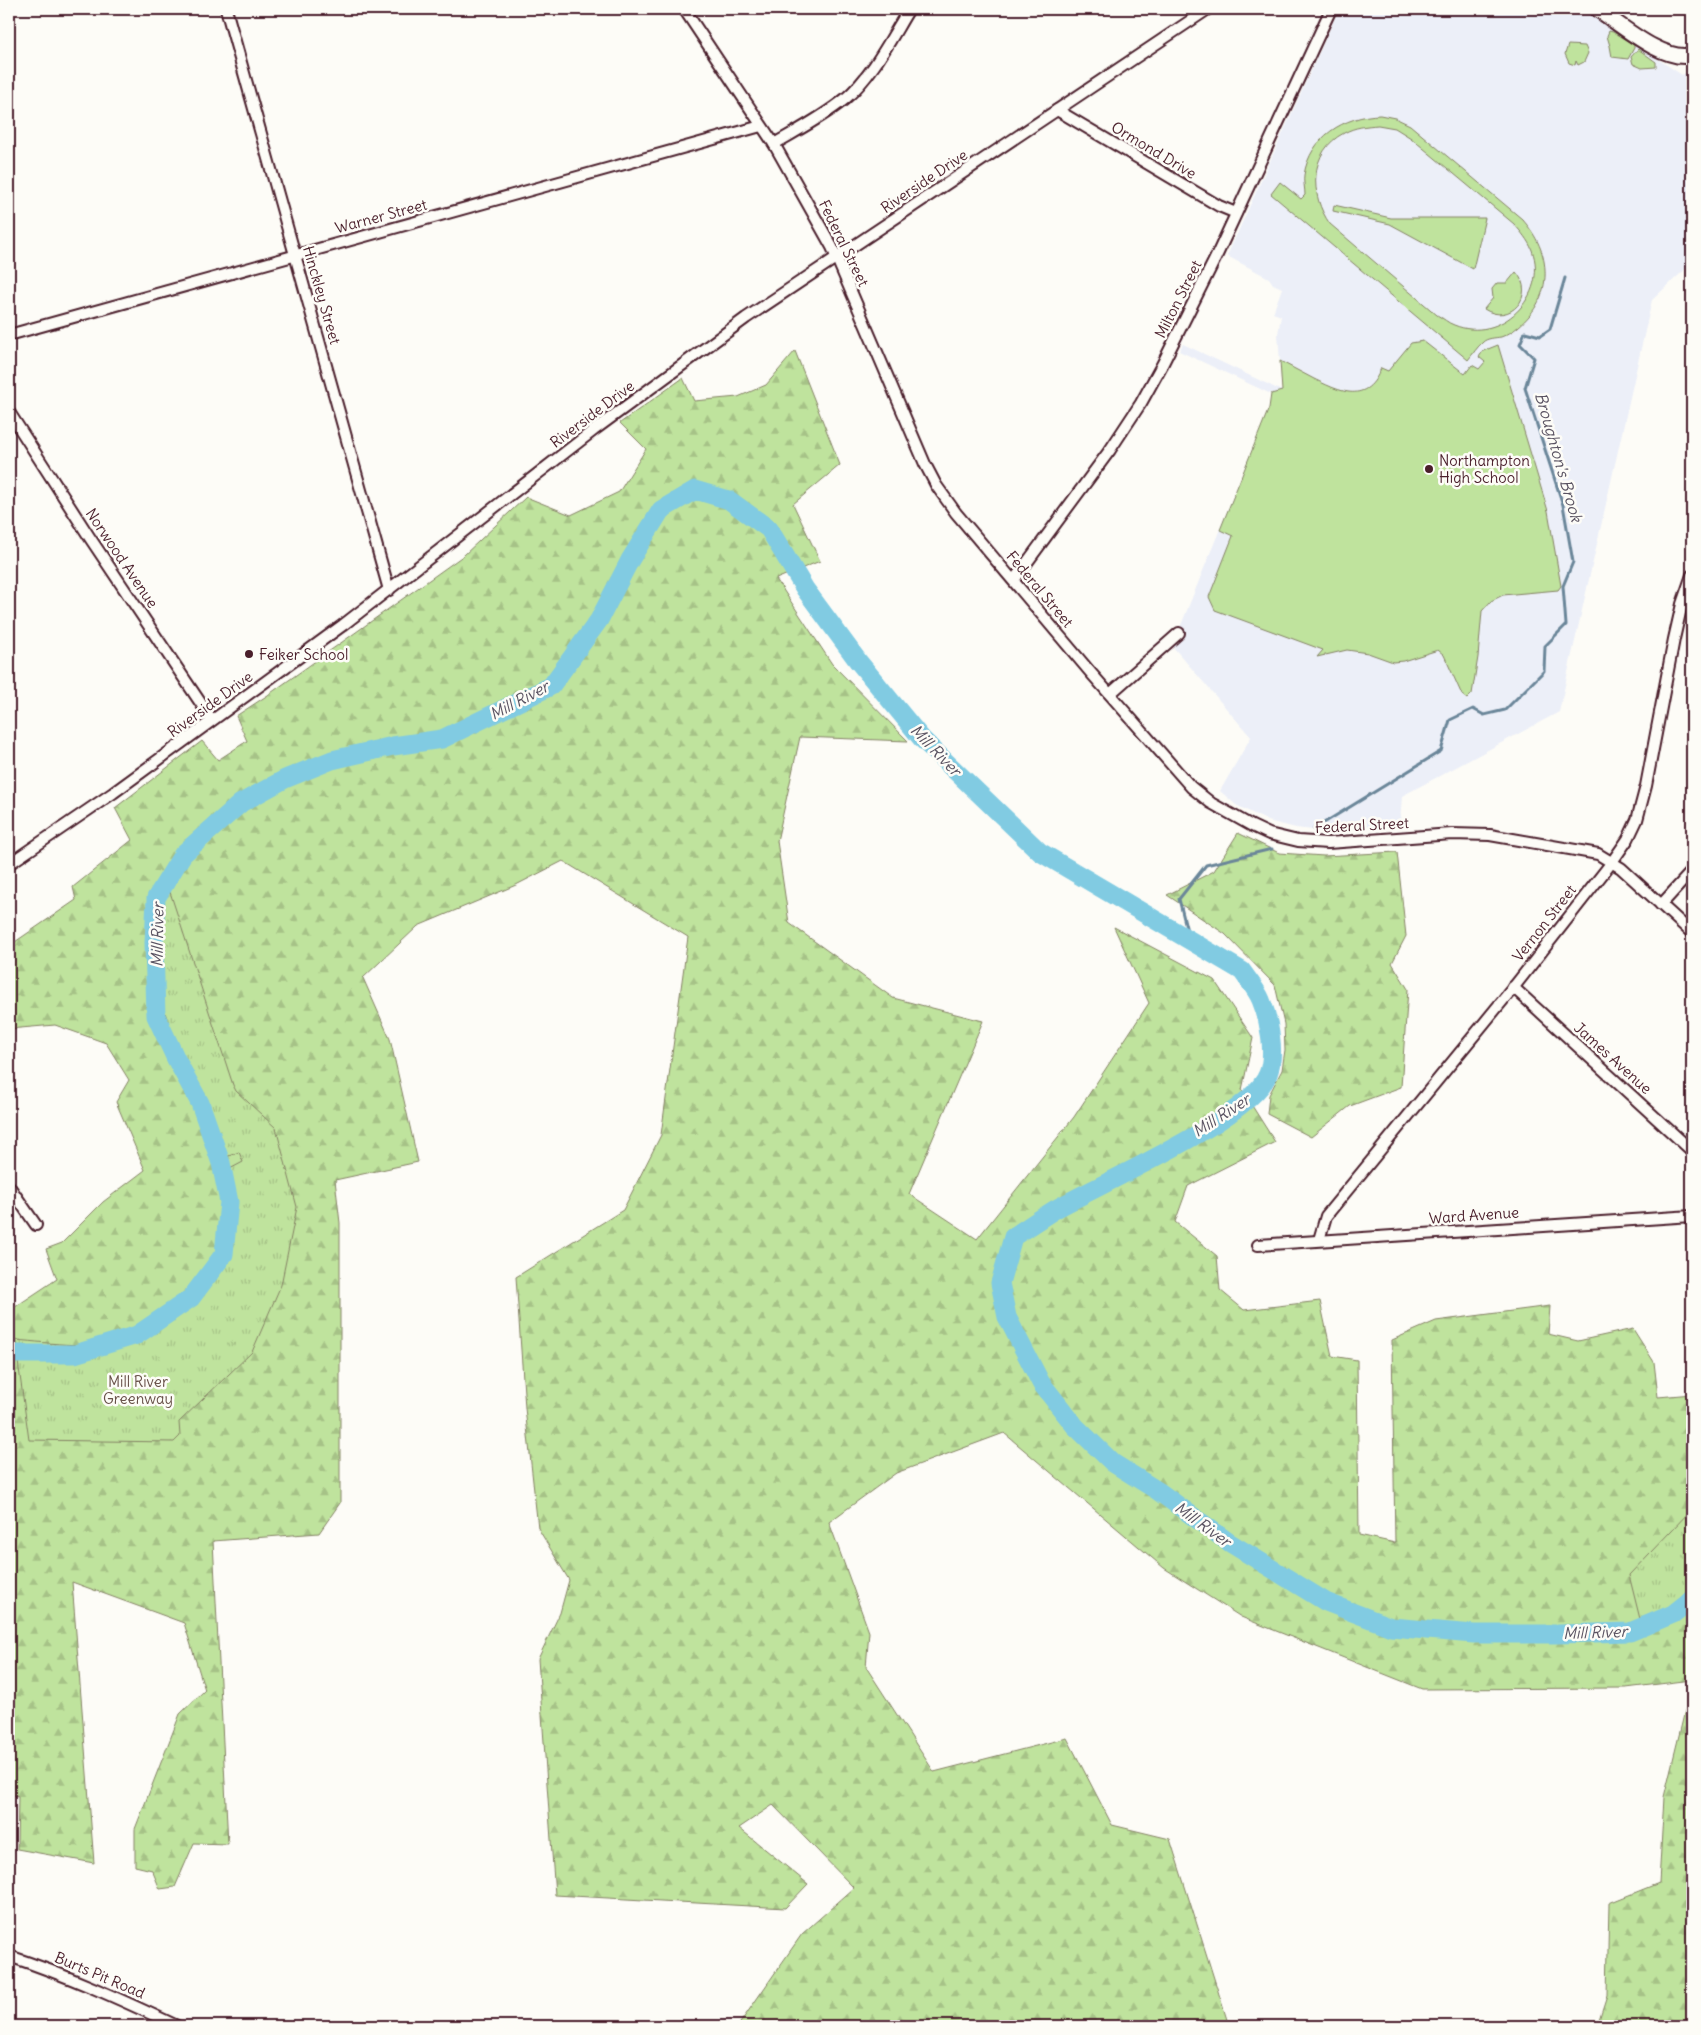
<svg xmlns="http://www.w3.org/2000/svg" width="1701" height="2035" viewBox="0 0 1701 2035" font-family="Delius,sans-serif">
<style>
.built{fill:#eceff8}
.green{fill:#bfe39d;stroke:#848164;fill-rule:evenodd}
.forest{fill:url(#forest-firs);stroke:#848164}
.park{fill:url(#park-tufts);stroke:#848164}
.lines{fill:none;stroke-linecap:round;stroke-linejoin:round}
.stream{stroke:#6b8699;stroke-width:3}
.river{stroke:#81cbe2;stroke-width:19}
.minor-casing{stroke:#4a1f2b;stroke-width:14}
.major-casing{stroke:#4a1f2b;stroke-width:18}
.minor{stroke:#fdfcf7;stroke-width:10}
.major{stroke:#fdfcf7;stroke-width:14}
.poi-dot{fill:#4a1f2b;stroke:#fdfcf7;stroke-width:2}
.labels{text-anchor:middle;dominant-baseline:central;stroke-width:5;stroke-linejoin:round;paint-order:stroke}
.street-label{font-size:15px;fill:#4a1f2b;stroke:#fdfcf7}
.poi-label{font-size:15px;fill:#4a1f2b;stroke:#fdfcf7;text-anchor:start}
.park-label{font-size:15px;fill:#675048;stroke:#fdfcf7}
.water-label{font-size:16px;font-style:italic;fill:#5a5362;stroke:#fdfcf7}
</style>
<defs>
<pattern id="forest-firs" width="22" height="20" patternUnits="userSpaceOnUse" patternTransform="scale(1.25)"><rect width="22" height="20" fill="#bfe39d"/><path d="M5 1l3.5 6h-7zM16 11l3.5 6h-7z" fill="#a6c287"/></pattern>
<pattern id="park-tufts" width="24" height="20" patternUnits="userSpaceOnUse" patternTransform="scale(1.25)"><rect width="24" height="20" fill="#bfe39d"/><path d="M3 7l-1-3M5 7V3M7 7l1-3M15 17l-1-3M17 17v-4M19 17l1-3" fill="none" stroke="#a6c287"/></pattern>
</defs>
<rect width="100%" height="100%" fill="#fdfcf7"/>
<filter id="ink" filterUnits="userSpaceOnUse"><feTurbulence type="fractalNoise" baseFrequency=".02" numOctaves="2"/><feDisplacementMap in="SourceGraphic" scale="10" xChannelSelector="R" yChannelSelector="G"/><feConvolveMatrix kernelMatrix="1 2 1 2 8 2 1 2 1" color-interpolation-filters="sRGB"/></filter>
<g filter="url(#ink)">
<path class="built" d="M1339,9H1582L1682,75L1692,69V263L1652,300L1559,712L1402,796L1400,824L1321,831L1296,828L1268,821L1236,805L1220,791L1251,737L1173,647L1121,691L1116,685L1179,630L1269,408L1271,394L1179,351L1183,344L1282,391L1278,334L1281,316L1273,313L1282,288L1273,284L1269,278L1227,256Z"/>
<g class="green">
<path d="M1609,31L1613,32L1634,45V48L1628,59L1612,57L1610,46L1607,36Z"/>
<path d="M1568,45L1585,46L1588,53L1584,62L1578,65L1576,61L1575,65L1569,63L1565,54Z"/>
<path d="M1638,49L1656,62V67L1642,68L1633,64L1631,57Z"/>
<path d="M1380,115L1395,118L1410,125L1522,219C1552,252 1555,296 1518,327C1513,331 1507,335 1501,337C1495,338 1487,338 1483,342C1477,347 1473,354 1468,360L1271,194L1280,182L1301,199L1305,195C1305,189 1303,181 1304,175C1310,137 1344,116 1380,115ZM1378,125L1395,128L1411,138L1514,224C1521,232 1528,240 1532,250C1549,296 1500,344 1454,325C1448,323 1443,318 1437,315L1330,224C1309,195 1309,151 1344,133C1355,127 1366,126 1378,125Z"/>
<path d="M1334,205L1391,218H1485L1473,269L1390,224L1333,211Z"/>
<path d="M1516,272C1537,295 1510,326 1484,309L1493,298L1492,289L1497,283H1507Z"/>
<path d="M1423,341L1465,374L1472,365L1479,369L1485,362L1479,357L1483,351L1498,345L1548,511L1561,586L1558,590L1503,595L1491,601L1482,611L1478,657L1472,694L1467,699L1462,695L1444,655L1438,650L1403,661L1393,662L1368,653L1347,650L1317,657L1323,650L1215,610L1209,597L1233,536L1220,530L1269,408L1271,394L1282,391L1280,361C1291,367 1303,373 1314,379C1341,392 1367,405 1381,368L1388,371L1411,343Z"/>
</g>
<g class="forest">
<path d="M795,351L840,465L793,504L820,561L776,579L832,664L908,741L800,737L777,841L789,923L893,998L983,1021L909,1194L977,1239L1074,1117L1149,1003L1114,927L1214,980L1253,1038L1242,1090L1275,1142L1188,1186L1175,1222L1217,1256L1220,1290L1244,1310L1320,1301L1332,1356L1357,1360L1359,1535L1395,1543L1392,1340L1436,1321L1550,1306L1548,1334L1578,1341L1633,1329L1654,1362L1658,1397L1692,1394V1680L1626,1688L1422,1689L1241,1617L1164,1568L1004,1433L896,1473L829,1522L869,1632L866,1667L934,1772L1067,1738L1112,1825L1170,1839L1229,2026H738L802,1934L854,1888L773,1805L739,1828L808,1884L785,1908L555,1895L538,1659L560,1613L569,1580L538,1528L525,1408L516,1277L623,1210L661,1135L688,937L563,861L516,885L418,926L363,978L390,1039L418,1162L335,1180L340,1223V1503L319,1533L213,1541L228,1844L194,1843L175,1887L160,1889L152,1870L135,1866V1829L180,1714L205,1690L184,1623L72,1582L94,1863L17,1849L18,1796L9,1794V1311L57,1279L46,1249L62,1243L103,1202L145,1170L116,1102L129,1080L106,1043L55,1025L9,1029V946L76,900L73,887L132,840L115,808L202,741L218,760L247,741L236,716L268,695L464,555L526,497L571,515L619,492L646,449L620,423L683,378L694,401L738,397L766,385Z"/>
<path d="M1238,833L1279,853L1324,856L1397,852L1406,936L1392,963L1408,989L1401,1087L1350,1106L1311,1137L1267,1114L1269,1095L1282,1070L1285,1050L1284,1024L1275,985L1225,934L1167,895L1214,871Z"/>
<path d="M1691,1686H1692V2026H1597L1607,1995L1609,1903L1659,1883L1664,1797Z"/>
</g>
<g class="park">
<path d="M162,873L170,892L233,1085L236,1091L276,1128L297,1207L281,1285L252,1352L179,1422L180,1436L174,1442L29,1440L15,1340C53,1343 93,1350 130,1338C166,1327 191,1295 209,1264C218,1247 229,1232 233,1212C235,1197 230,1184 226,1171L243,1162L239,1152L221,1159C207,1128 195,1096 183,1064C167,1019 144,960 148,912C150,898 155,885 162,873Z"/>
<path d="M1692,1509V1600C1677,1613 1662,1624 1643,1631L1629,1575Z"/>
</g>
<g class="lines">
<g class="stream">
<path d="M1314,829L1441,751L1450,720L1473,709L1484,715L1505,710L1544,671L1545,646L1566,625L1563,586L1573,562L1563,505L1525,388L1534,358L1520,344L1525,332L1540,336L1550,329L1565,278"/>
<path d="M1189,939L1179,899L1206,865L1272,849"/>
</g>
<path class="river" d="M9,1354H75L137,1335L191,1298L224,1254L229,1202L221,1163L200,1103L176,1059L156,1016L154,943L156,898L183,854L241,803L285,779L332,760L393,746L442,739L551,686L599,620L630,560L661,510L695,490L729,500L769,529L805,589L858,661L922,739L1040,852L1242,971C1248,980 1257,990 1261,1000C1269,1019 1276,1053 1268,1074C1252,1118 1099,1184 1054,1210C1040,1219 1026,1228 1013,1237L1000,1283L1007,1317L1041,1383L1075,1426L1113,1463L1158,1491L1227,1541L1326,1602L1391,1627L1474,1634H1558L1630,1632L1673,1614L1692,1599"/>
<defs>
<g id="minor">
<path d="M226,9L389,590"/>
<path d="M684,9L774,144L832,247L925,464L936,485L956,513L1091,673L1191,787L1211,803L1252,826L1269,834L1298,841L1328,843L1452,834L1490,835L1598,854L1621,868L1692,933"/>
<path d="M1057,110L1219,206L1236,213"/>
<path d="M774,144C798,130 823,117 845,99C873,75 890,40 909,9"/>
<path d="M9,335L761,126"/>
<path d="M9,412L90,538L212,720"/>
<path d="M1014,580L1110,450L1141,403L1162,365L1216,257L1331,9"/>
<path d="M1110,694L1179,633"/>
<path d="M9,864L113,793L343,625L594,430L746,318L1208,9"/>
<path d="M1661,905L1692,871"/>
<path d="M1513,987L1692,1151"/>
<path d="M9,1186L36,1225"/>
<path d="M1319,1240L1326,1216L1517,983L1612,862L1628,839L1637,820L1646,786L1674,639L1682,604L1692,575"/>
<path d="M1258,1245L1692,1216"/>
<path d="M9,1956C67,1975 122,2000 177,2026"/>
</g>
<path id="major" d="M1597,9C1620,24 1664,63 1692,55"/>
</defs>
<use href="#minor" class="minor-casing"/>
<use href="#major" class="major-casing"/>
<use href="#minor" class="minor"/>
<use href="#major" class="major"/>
</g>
</g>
<g class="poi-dot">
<circle cx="1429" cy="469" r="5"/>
<circle cx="249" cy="654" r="5"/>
</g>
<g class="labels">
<g class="street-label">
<text transform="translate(1154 150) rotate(31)">Ormond Drive</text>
<text transform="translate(924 181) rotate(-34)">Riverside Drive</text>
<text transform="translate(381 216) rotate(-15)">Warner Street</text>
<text transform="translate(844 243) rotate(64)">Federal Street</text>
<text transform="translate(322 295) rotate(74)">Hinckley Street</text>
<text transform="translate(1178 299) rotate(-63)">Milton Street</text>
<text transform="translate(592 414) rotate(-37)">Riverside Drive</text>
<text transform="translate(122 558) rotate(56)">Norwood Avenue</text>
<text transform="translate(1040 589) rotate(50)">Federal Street</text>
<text transform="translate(210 704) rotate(-36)">Riverside Drive</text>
<text transform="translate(1362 825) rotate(-3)">Federal Street</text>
<text transform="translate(1544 923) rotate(-52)">Vernon Street</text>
<text transform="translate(1613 1058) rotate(42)">James Avenue</text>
<text transform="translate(1474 1215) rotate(-4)">Ward Avenue</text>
<text transform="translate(100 1975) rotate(23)">Burts Pit Road</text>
</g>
<g class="poi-label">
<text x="1439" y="460">Northampton<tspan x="1439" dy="17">High School</tspan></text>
<text x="259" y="654">Feiker School</text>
</g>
<g class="park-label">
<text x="138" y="1381">Mill River<tspan x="138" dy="17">Greenway</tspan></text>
</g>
<g class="water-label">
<text transform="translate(1559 457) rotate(74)">Broughton's Brook</text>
<text transform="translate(519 700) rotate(-28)">Mill River</text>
<text transform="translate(936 750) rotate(46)">Mill River</text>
<text transform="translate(157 935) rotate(-89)">Mill River</text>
<text transform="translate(1221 1115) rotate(-33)">Mill River</text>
<text transform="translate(1203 1524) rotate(36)">Mill River</text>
<text transform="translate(1595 1632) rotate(-2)">Mill River</text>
</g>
</g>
<rect width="1701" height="2035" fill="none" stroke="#fdfcf7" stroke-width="30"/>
<rect x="15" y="15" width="1671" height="2005" fill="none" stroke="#4a1f2b" stroke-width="2" filter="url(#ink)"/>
</svg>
